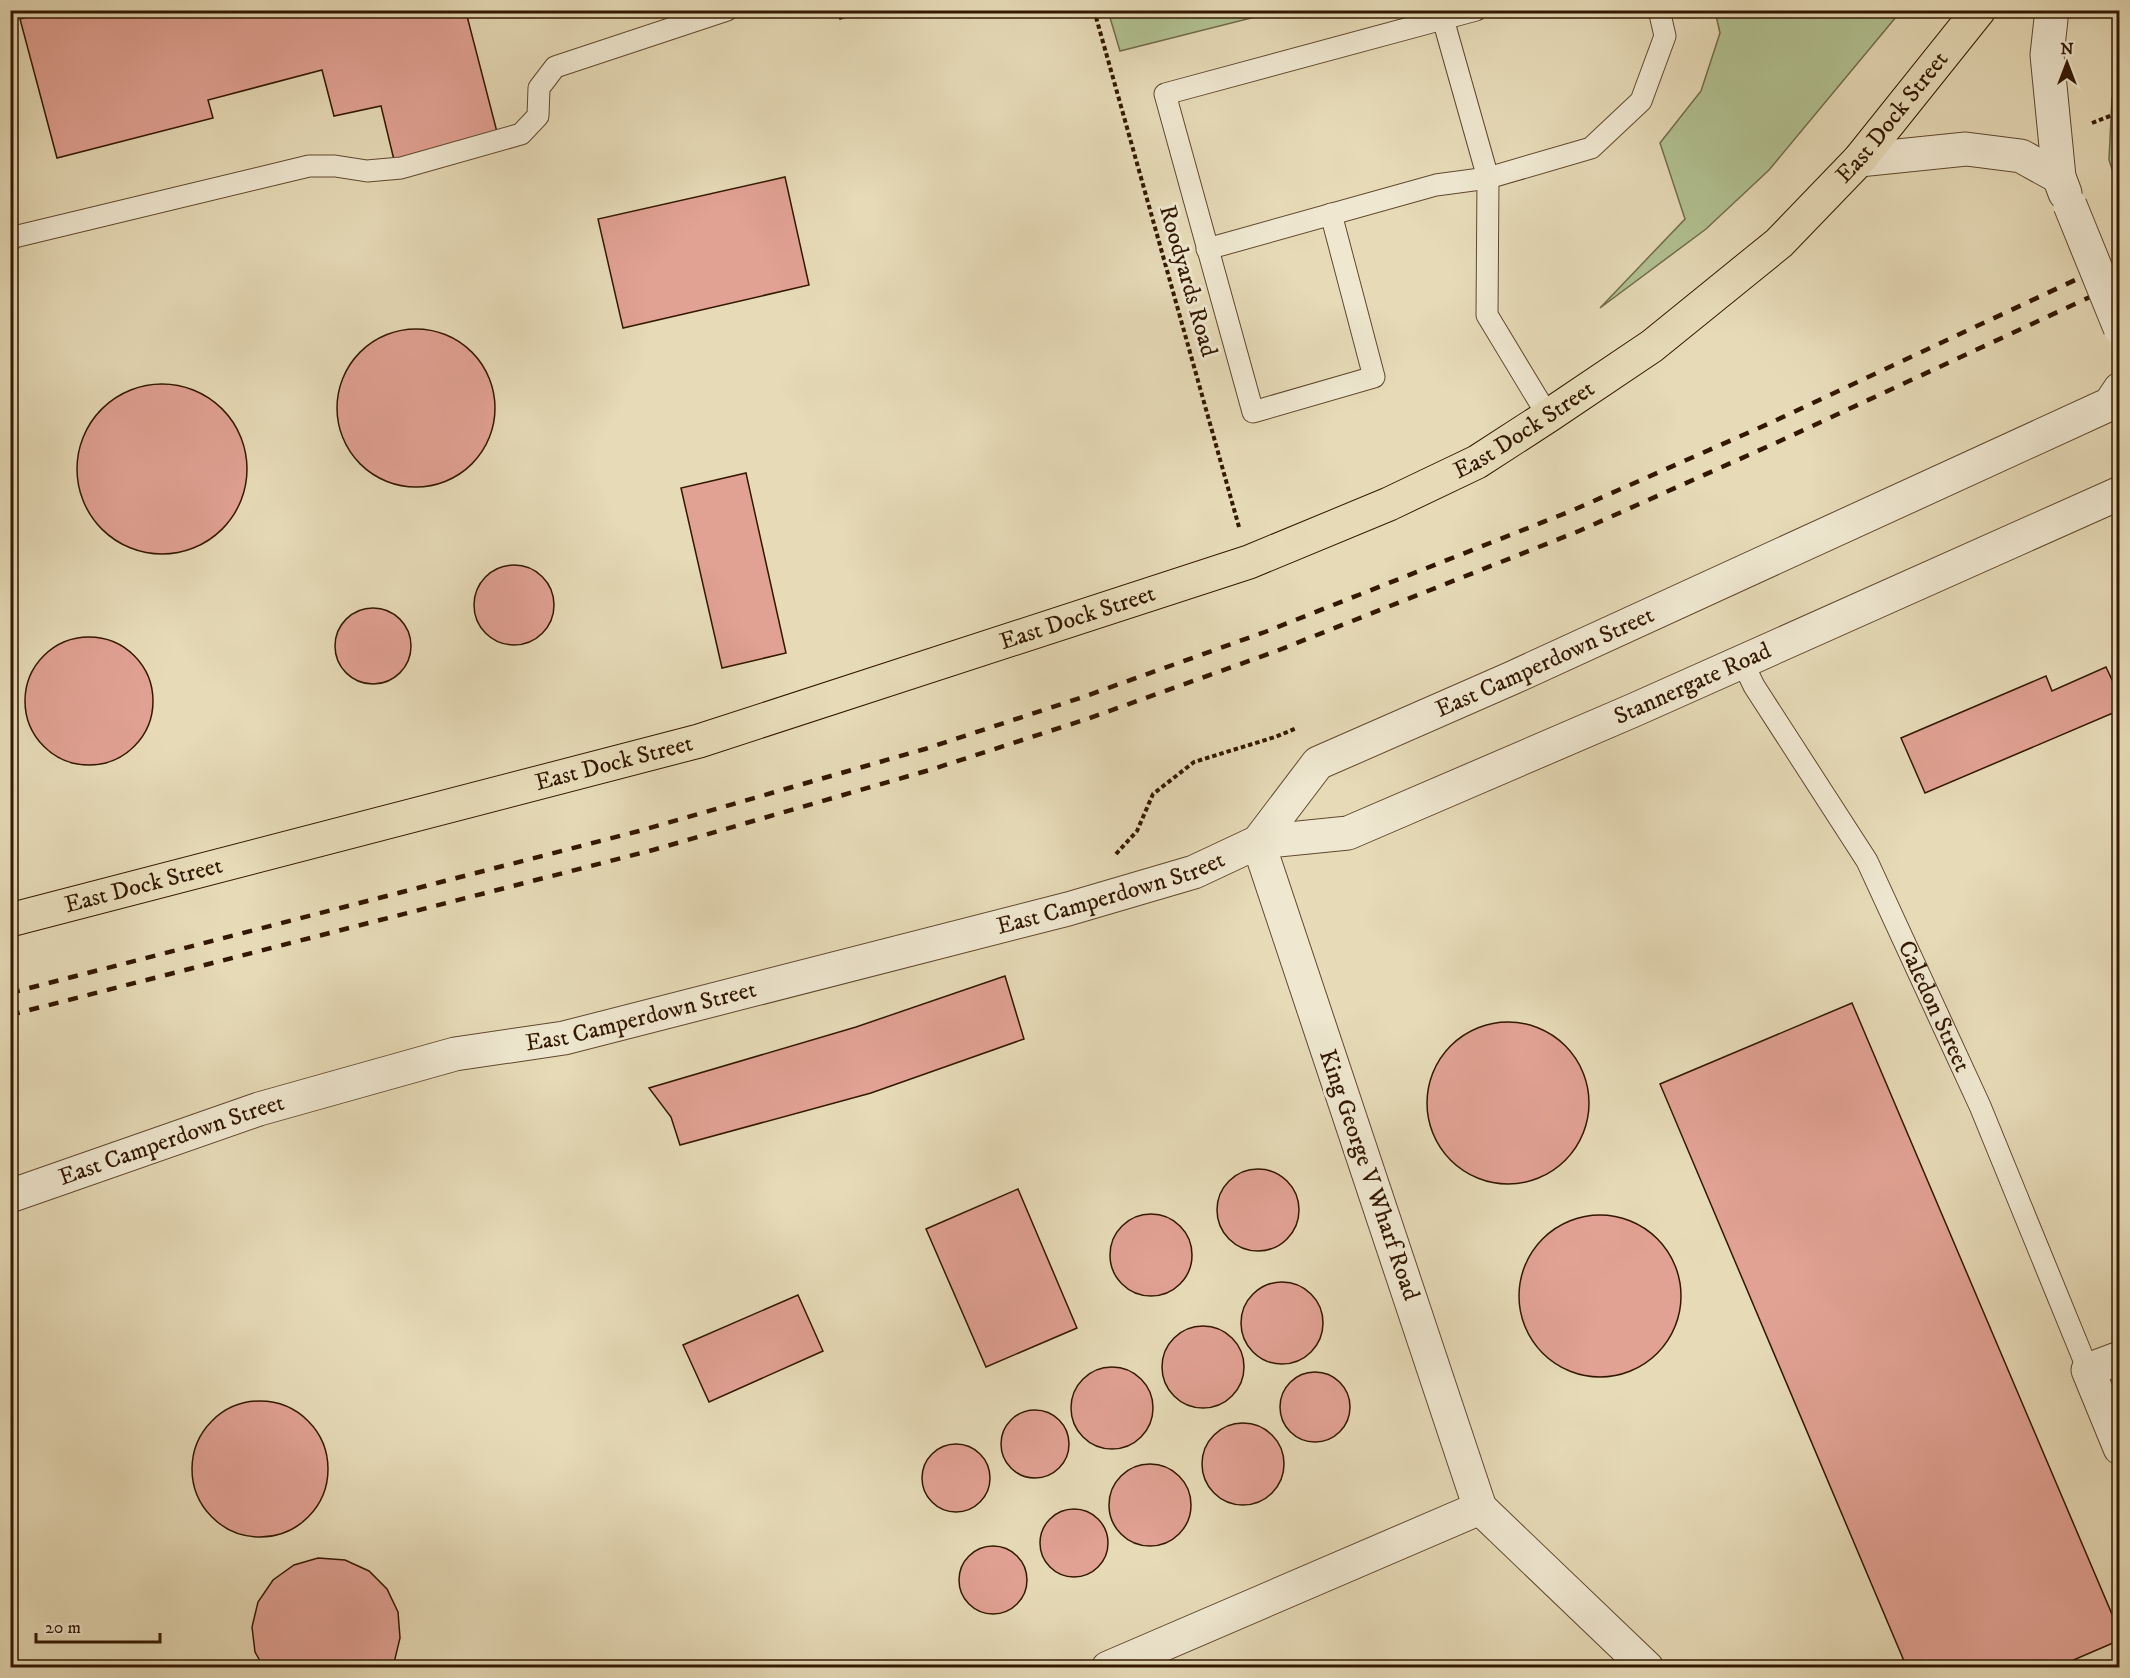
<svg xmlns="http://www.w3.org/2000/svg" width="2130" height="1678" viewBox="0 0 2130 1678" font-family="'IM FELL DW Pica',serif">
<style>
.green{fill:#b1c192;stroke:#726c4a;stroke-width:1.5}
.building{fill:#e1a193;stroke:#331801;stroke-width:1.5}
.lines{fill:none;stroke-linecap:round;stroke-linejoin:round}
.lane-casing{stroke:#60482e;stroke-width:23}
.street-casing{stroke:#60482e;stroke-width:35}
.highway-casing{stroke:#331801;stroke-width:35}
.path{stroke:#331801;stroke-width:4;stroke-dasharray:4.5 3;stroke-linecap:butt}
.lane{stroke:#efe7d0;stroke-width:21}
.street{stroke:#efe7d0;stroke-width:33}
.highway{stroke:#e6dab7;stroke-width:33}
.rail{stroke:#331801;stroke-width:4.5;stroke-dasharray:10 10;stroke-linecap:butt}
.street-bridge-casing{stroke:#60482e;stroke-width:35;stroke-linecap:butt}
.street-bridge{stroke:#efe7d0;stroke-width:33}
.labels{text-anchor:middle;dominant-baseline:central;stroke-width:6;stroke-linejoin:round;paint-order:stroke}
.street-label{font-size:24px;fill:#331801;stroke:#efe7d0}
</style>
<rect width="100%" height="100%" fill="#e6dab7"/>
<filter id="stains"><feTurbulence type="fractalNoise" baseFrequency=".00333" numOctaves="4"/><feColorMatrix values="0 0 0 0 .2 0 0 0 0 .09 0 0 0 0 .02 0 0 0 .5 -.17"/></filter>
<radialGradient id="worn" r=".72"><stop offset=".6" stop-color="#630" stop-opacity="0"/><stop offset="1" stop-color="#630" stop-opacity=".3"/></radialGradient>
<g class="green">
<path d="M1108,11V10L1279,11L1120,51Z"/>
<path d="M1715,11H1901L1769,170L1706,229L1600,308L1685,219L1660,143L1701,91L1720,33Z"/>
<path d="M2119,97H2120L2119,190L2109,160L2112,98Z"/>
</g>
<g class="building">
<path d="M51,10H488L467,16L497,132L394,160L381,106L334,116L322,70L208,100L213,118L57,158L20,19Z"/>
<path d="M837,10H869L840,19Z"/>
<path d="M785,177L809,285L623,328L598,219Z"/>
<circle cx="416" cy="408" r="79"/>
<circle cx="162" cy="469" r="85"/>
<path d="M746,473L786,653L722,668L681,488Z"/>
<circle cx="514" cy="605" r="40"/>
<circle cx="373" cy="646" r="38"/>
<circle cx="89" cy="701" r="64"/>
<path d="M2106,667L2120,697V710L1925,793L1901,738L2046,676L2052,691Z"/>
<path d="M1005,976L1024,1039L871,1093L680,1145L671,1117L649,1088L856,1027Z"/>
<path d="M1852,1003L2120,1633V1640L2055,1668H1907L1660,1084Z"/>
<circle cx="1508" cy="1103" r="81"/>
<circle cx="1258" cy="1210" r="41"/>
<path d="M1018,1189L1077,1328L986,1367L926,1229Z"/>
<circle cx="1151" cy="1255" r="41"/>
<circle cx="1600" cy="1296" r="81"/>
<circle cx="1282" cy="1323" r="41"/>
<path d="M798,1295L823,1351L709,1402L683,1345Z"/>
<circle cx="1203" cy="1367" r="41"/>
<circle cx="1112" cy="1408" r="41"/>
<circle cx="1315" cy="1407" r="35"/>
<circle cx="260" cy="1469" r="68"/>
<circle cx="1035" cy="1444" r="34"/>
<circle cx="1243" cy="1464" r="41"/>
<circle cx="956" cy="1478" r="34"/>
<circle cx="1150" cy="1505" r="41"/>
<circle cx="1074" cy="1543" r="34"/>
<circle cx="993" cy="1580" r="34"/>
<path d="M318,1558L345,1560L369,1571L387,1589L398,1612L400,1638L394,1663L390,1668H264L255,1652L252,1627L258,1602L273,1580L294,1565Z"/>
</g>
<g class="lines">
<defs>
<g id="lane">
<path d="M1443,19L1488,178L1487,315L1548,416"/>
<path d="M1331,214L1374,377L1253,412L1165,94L1476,10"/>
<path d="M10,241L14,237L309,166H335L367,171L401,168L521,134L538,116L539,88L555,67L727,10"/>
<path d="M1207,249L1436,185L1488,178L1591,148L1641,101L1665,36L1659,10"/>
<path id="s1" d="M1742,661L1754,686L1867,861L1980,1106L2088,1370"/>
</g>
<g id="street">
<path d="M2052,10L2047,55L2059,177L2065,193"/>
<path d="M1859,160L1966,149L2021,156L2059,177"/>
<path id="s2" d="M1258,842L1348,833L1634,710L2120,493"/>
<path id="s3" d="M10,1196L259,1109L455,1054L564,1038L1068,909L1194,872L1258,842L1318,763L1512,678L2110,404L2120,389"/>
<path d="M2120,1358L2088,1370L2120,1448"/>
<path d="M1480,1508L1647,1668"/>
<path d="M1108,1668L1480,1508L1258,842"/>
</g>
<g id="highway">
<path id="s4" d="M10,920L699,741L1249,562L1389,504L1477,462L1548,416L1652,346L1779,243L1859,160L1979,10"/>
</g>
</defs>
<use href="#lane" class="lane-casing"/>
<use href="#street" class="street-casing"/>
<use href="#highway" class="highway-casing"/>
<g class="path">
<path d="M1094,10L1239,527"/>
<path d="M2092,123L2120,112"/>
<path d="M1116,854L1137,831L1153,794L1194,762L1275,737L1297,728"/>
</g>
<use href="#lane" class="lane"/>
<use href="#street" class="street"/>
<use href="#highway" class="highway"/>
<g class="rail">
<path d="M10,993L639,831L925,749L1083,697L1265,632L1571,511L1768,424L2120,259"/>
<path d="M10,1015L653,850L933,769L1087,719L1274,652L1579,531L1780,441L2120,283"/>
</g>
<defs>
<path id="street-bridge" d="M2070,205L2120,328"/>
</defs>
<use href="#street-bridge" class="street-bridge-casing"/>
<use href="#street-bridge" class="street-bridge"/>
</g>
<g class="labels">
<g class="street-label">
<text stroke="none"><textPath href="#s4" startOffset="2082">East Dock Street</textPath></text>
<text transform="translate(1188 281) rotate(74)">Roodyards Road</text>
<text stroke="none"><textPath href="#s4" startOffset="1596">East Dock Street</textPath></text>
<text stroke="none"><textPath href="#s4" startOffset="1110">East Dock Street</textPath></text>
<text stroke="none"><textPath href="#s3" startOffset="1647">East Camperdown Street</textPath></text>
<text stroke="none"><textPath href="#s2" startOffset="466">Stannergate Road</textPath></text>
<text stroke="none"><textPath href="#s4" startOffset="624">East Dock Street</textPath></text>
<text stroke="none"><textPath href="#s4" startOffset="138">East Dock Street</textPath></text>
<text stroke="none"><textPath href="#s3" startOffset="1143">East Camperdown Street</textPath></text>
<text stroke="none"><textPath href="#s1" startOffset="396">Caledon Street</textPath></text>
<text stroke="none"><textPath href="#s3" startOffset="657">East Camperdown Street</textPath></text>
<text stroke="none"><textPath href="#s3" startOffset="171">East Camperdown Street</textPath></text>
<text transform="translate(1369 1175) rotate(71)">King George V Wharf Road</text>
</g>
</g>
<rect width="2130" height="1678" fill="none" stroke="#e6dab7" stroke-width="36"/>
<rect x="12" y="12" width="2106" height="1654" fill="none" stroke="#331801" stroke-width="3"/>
<rect x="18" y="18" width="2094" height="1642" fill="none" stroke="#331801" stroke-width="1.5"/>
<g transform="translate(2067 63)" stroke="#efe7d0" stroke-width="4.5" paint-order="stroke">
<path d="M0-4.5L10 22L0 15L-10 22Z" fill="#331801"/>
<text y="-9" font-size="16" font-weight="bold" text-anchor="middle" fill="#331801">N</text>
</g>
<path d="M36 1633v9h124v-9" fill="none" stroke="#331801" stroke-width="3"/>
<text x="45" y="1633" font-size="18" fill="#331801" stroke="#efe7d0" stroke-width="4.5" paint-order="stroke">20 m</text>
<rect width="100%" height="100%" filter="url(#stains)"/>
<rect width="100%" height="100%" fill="url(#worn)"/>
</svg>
